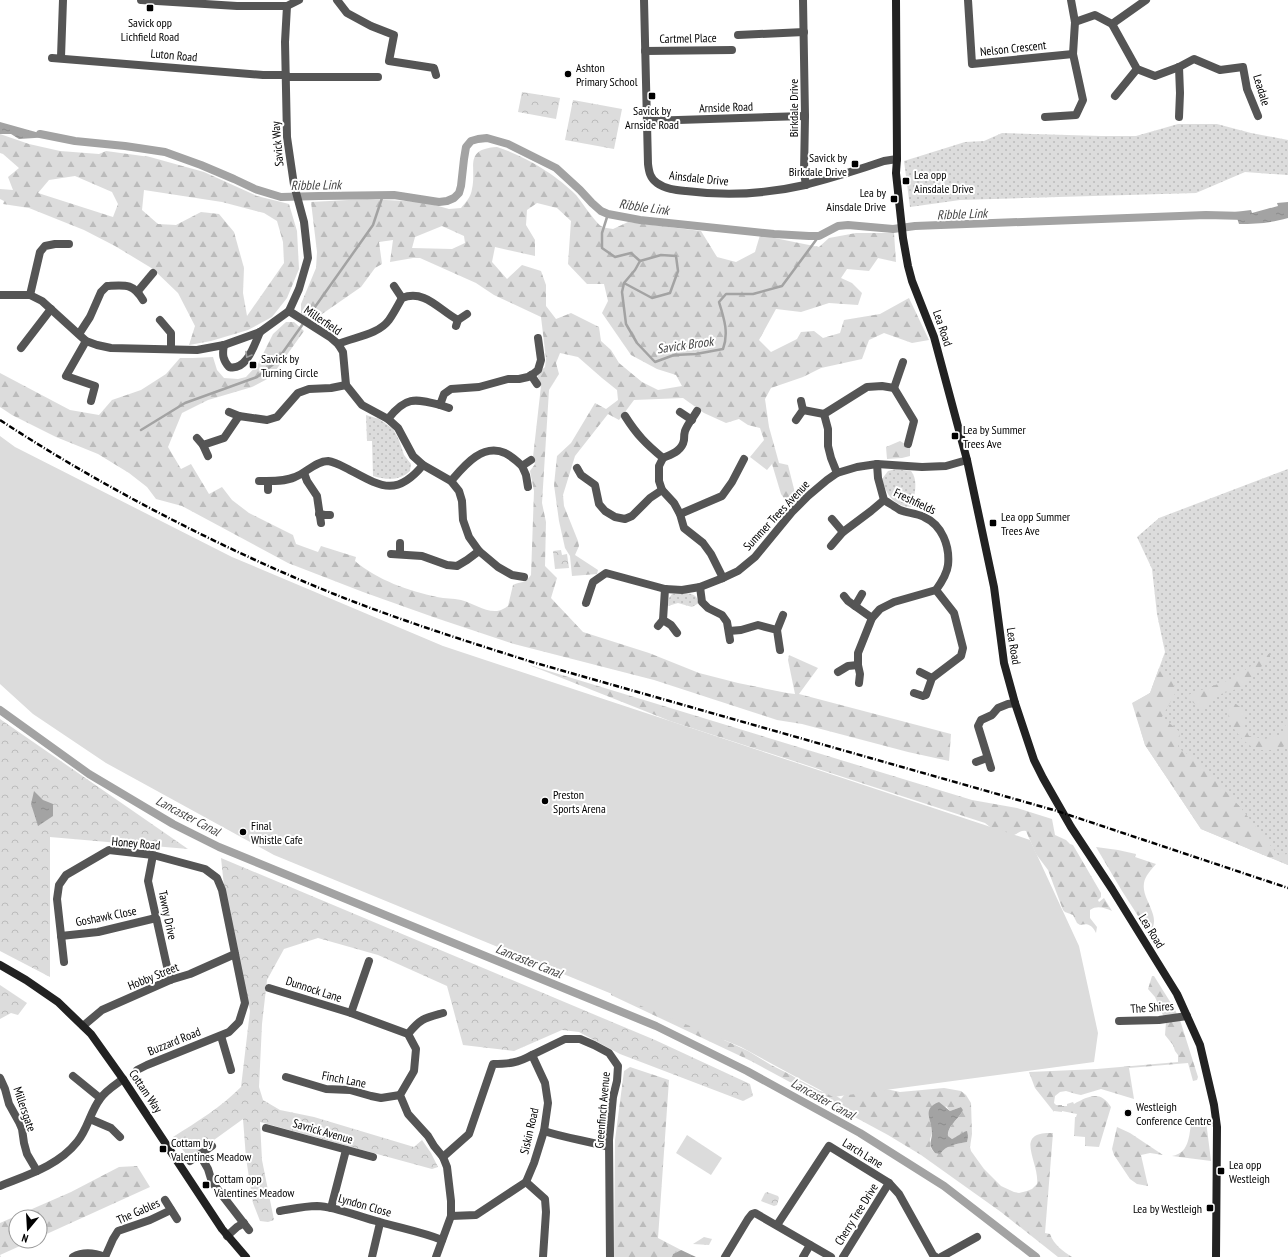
<svg xmlns="http://www.w3.org/2000/svg" width="1288" height="1257" viewBox="0 0 1288 1257" font-family="'PT Sans Narrow',sans-serif">
<style>
.grass{fill:url(#grass-dots)}
.forest{fill:url(#forest-firs);fill-rule:evenodd}
.park{fill:url(#park-crowns)}
.pitch{fill:#dcdcdc}
.water{fill:url(#water-ripples)}
.lines{fill:none;stroke-linecap:round;stroke-linejoin:round}
.stream{stroke:#a3a3a3;stroke-width:2.5}
.canal{stroke:#a3a3a3;stroke-width:8}
.street{stroke:#555;stroke-width:8}
.secondary{stroke:#222;stroke-width:8}
.rail{stroke:#000;stroke-width:2.5;stroke-dasharray:6 2 1 2;stroke-linecap:butt}
.oneway{stroke:#999}
.poi-dot{fill:#000;stroke:#fff;stroke-width:1.5}
.labels{text-anchor:middle;dominant-baseline:central;stroke-width:4;stroke-linejoin:round;paint-order:stroke}
.poi-label{font-size:12px;fill:#000;stroke:#fff;text-anchor:start}
.street-label{font-size:12px;fill:#000;stroke:#fff}
.water-label{font-size:13px;font-style:italic;fill:#444;stroke:#fff}
</style>
<defs>
<pattern id="grass-dots" width="8" height="8" patternUnits="userSpaceOnUse"><rect width="8" height="8" fill="#dcdcdc"/><path d="M2 2h.1M6 6h.1" fill="none" stroke="#bbb" stroke-width="1.8" stroke-linecap="round"/></pattern>
<pattern id="forest-firs" width="22" height="20" patternUnits="userSpaceOnUse"><rect width="22" height="20" fill="#dcdcdc"/><path d="M5 1l3.5 6h-7zM16 11l3.5 6h-7z" fill="#bbb"/></pattern>
<pattern id="park-crowns" width="20" height="18" patternUnits="userSpaceOnUse"><rect width="20" height="18" fill="#dcdcdc"/><path d="M2 6a3 3 0 1 1 6 0M12 15a3 3 0 1 1 6 0" fill="none" stroke="#bbb"/></pattern>
<pattern id="water-ripples" width="26" height="14" patternUnits="userSpaceOnUse"><rect width="26" height="14" fill="#a3a3a3"/><path d="M2 4q2-2 4 0t4 0M15 11q2-2 4 0t4 0" fill="none" stroke="#8b8b8b"/></pattern>
</defs>
<rect width="100%" height="100%" fill="#fff"/>
<g class="grass">
<path d="M1178,124H1217L1251,133L1288,140V175L1245,172L1196,193L960,200L910,207L904,161L965,142L984,141L1002,133L1101,136H1136Z"/>
<path d="M366,415L379,419L393,429L399,440L404,455L411,464L410,471C399,481 387,480 373,476L372,441H367Z"/>
<path d="M896,469L911,471C919,481 914,496 912,507C895,507 886,495 882,479L888,471Z"/>
<path d="M1288,469V865L1201,829L1145,745L1133,703L1150,693L1165,652L1157,614L1152,569L1137,537L1159,518Z"/>
<path d="M686,593C694,594 697,596 699,603L692,607L678,603L668,606L669,598L672,594Z"/>
</g>
<g class="forest">
<path d="M0,134L29,144L60,151L99,154L106,151L150,157L204,172L257,196L289,204L297,231L299,269L287,298L272,317L248,330L211,341L189,345L195,326L178,293L153,269L115,246L84,230L29,208L3,204L4,201L0,199V189L13,190L8,177L19,168L3,154L0,153ZM75,176L112,192L118,204L113,217L38,193L49,180ZM144,190L222,202L264,213L277,221L283,242L284,263L247,316L243,293L244,268L234,232L219,214L201,212L176,225L158,224L142,210Z"/>
<path d="M497,147C523,155 557,175 576,195C581,201 596,223 601,226C604,228 609,228 613,229L628,222L701,231L717,257L736,262L755,252L760,235L819,247L829,238L856,233H894L896,262L878,258L869,271L847,269L841,278L852,283L862,293L858,305L829,303L801,312L776,309L759,340L771,352L797,339L801,332L814,331L823,338L840,333L844,320L880,314L909,298L929,340L912,343L884,333L869,340L862,359L821,368L803,377L771,388L765,399L769,427L779,463L788,465L797,501L791,508L781,494L772,464L767,470L750,457L764,440L760,428L748,425L739,419L726,423L704,413L683,398L634,400L619,420L608,414L575,456L563,495L564,506L578,541L579,546L575,555L598,570L597,574L572,576L570,556L565,548L559,521L554,485L557,456L571,443L595,403L606,409L618,400L617,390L602,378L578,357L560,353L556,363L559,374L549,390L542,503L546,522L545,566L557,578L551,598L583,632L649,653L699,673L738,683L787,693L795,694L788,660L789,655L818,668L799,694L951,734L949,761L908,752L802,724L777,720L654,680L514,644L436,618L363,592L288,563L182,506L156,499L147,487L129,473L98,454L56,437L12,415L0,407V373L70,410L99,415L112,400L141,390L166,374L180,358H193L213,357L217,370L224,378L238,379L246,377L258,364L273,334L286,322H294L304,331L271,377L252,387L208,400L182,413L168,447L181,469L191,464L209,494L222,487L232,500L249,513L293,535L296,544L318,552L321,546L356,557L355,561C377,580 409,591 437,597C445,599 453,598 461,600C473,603 484,612 497,611C500,611 505,608 508,606L513,585C521,581 525,584 531,575L534,491L530,471L535,464L533,457L541,386L537,374L545,367L546,359L541,317L494,295L476,283L420,258H413L390,262L393,240L379,242L382,264L375,268L361,287L312,321L301,313V304L316,268L317,252L311,202L367,199L424,202L449,209L461,208C466,202 471,197 472,189C477,167 463,149 497,147ZM537,203L557,208L571,221L568,264L587,284H604L608,301L602,313L631,355L657,369L676,375L682,386L658,390L642,382L619,363L611,350L601,341L599,327L571,313L556,319L546,306V285L541,271L522,265L507,279L492,262L495,247L535,256V240L526,225L527,210ZM442,226L464,236L465,243L452,249L412,248L415,237Z"/>
<path d="M900,441L910,447V456L902,458L887,459L886,447Z"/>
<path d="M1270,653V661L1259,668L1243,687L1218,695L1201,709L1185,696L1232,679Z"/>
<path d="M529,665L972,800L1017,808L1052,819L1055,835L1066,840L1070,844L1073,845L1101,893V897L1098,900L1099,902L1104,898L1112,911C1105,908 1097,905 1090,910V918L1097,927L1096,933C1092,925 1088,923 1080,925L1077,923L1073,915L1065,912L1063,910L1048,870L1036,854L1026,831C1021,830 1019,833 1014,835C1002,839 993,829 985,823L670,721Z"/>
<path d="M1159,668L1168,674L1177,690L1162,717L1180,732L1178,748L1197,760L1241,808L1278,855L1288,854V865L1201,829L1145,745L1132,703L1150,693Z"/>
<path d="M1232,704H1236L1244,710L1243,724L1249,736L1265,739L1281,735L1288,720V743L1287,745L1275,750H1256L1243,740L1230,724L1227,708Z"/>
<path d="M1096,847L1118,850L1136,854L1135,857L1156,864C1151,870 1145,876 1144,883C1141,900 1164,918 1149,933L1122,891Z"/>
<path d="M614,963L724,1037V1040L748,1051L771,1065L791,1075L801,1081L820,1091L833,1094L841,1099L845,1094L886,1089L900,1092L944,1088L961,1091L966,1095L971,1103L972,1134L970,1147L971,1151L984,1169L1001,1186L1014,1192L1019,1193L1027,1191L1032,1189L1037,1184C1040,1162 1012,1131 1053,1133L1045,1233L1050,1234C1054,1245 1063,1251 1072,1257H1058L1001,1212L921,1155L888,1135L751,1061L611,995ZM946,1106L950,1111L961,1107L963,1110C959,1119 947,1126 948,1136L952,1139L957,1137L964,1132L967,1142L950,1145L935,1153C934,1152 932,1150 931,1148C926,1137 941,1116 946,1106Z"/>
<path d="M1152,976H1154L1174,1008L1180,1020L1198,1077L1197,1080L1193,1081L1188,1063L1129,1068L1134,1099L1101,1089L1081,1095L1076,1094L1066,1091L1060,1092L1055,1096L1054,1103L1056,1105H1062V1106H1067V1104L1073,1102L1074,1104C1089,1096 1100,1090 1111,1107L1099,1147L1085,1146V1137L1074,1136L1075,1117H1076L1077,1114L1062,1111V1112L1054,1111V1112L1035,1088L1029,1072L1097,1069L1178,1062V1055L1175,1051L1173,1045L1165,1035L1166,1022L1155,997L1148,989Z"/>
<path d="M630,1067L669,1080L658,1238L681,1250L673,1254L672,1257H614L615,1140L624,1071Z"/>
<path d="M1192,1117L1206,1121L1211,1161L1172,1156C1191,1153 1189,1132 1192,1117Z"/>
<path d="M1117,1127L1130,1133L1163,1155L1150,1153L1141,1155L1148,1186L1137,1184L1130,1179L1114,1155L1112,1149Z"/>
<path d="M137,1166L150,1187L40,1237V1217H16V1241H31L0,1255L1,1257H0V1223L71,1192L119,1167Z"/>
</g>
<g class="park">
<path d="M522,92L560,98L556,119L518,112Z"/>
<path d="M573,100L622,109L614,149L565,140Z"/>
<path d="M561,550L562,555L567,554L569,568L555,569L553,551Z"/>
<path d="M0,719L188,849L50,837V977L0,951Z"/>
<path d="M221,858L655,1040L750,1084L753,1096L743,1101L620,1054L579,1032L562,1030L514,1051L463,1045L447,986L378,955L318,938L284,949L267,980L262,1024L259,1087L263,1100L280,1110L314,1117L414,1147L422,1140L431,1153L438,1167L432,1169L260,1122L262,1160L274,1220L268,1222L260,1221L253,1203L246,1158L243,1119L189,1158L173,1137C197,1122 221,1107 241,1087L250,1011L224,886Z"/>
<path d="M0,985L27,1003L18,1015L11,1013L0,1019Z"/>
<path d="M767,1192L778,1196L779,1198L777,1205L774,1206L761,1201L765,1193Z"/>
<path d="M704,1237L712,1239L709,1245L693,1244Z"/>
</g>
<g class="pitch">
<path d="M0,436L15,447L232,557L443,646L1030,840L1079,946L1098,1033L1094,1062L833,1097L741,1047L274,855L106,763L33,714L0,684Z"/>
<path d="M687,1135L722,1158L711,1175L676,1153Z"/>
</g>
<g class="water">
<path d="M0,122L50,136V137L19,139L11,134H0Z"/>
<path d="M1288,202V218C1271,223 1256,224 1239,224L1235,212L1251,210L1252,213L1278,206L1277,203Z"/>
<path d="M711,225L740,228L739,230L740,233L711,230L709,227Z"/>
<path d="M34,791L43,800L53,804V816L38,826L31,804Z"/>
<path d="M939,1102L950,1111L961,1107L963,1110C959,1119 947,1126 948,1136L952,1139C957,1137 962,1132 967,1131L968,1136L967,1142C956,1144 946,1145 940,1154L935,1153C927,1143 932,1143 932,1132C932,1119 921,1109 939,1102Z"/>
<path d="M681,1250L696,1257H672L673,1254Z"/>
</g>
<g class="lines">
<g class="stream">
<path d="M608,214L602,233V248L615,257L631,253L640,261L635,270L624,283"/>
<path d="M640,261L661,255L676,256L678,271L670,293L652,298L624,283L622,292L626,324L637,343L655,362L674,355L696,354L723,349C729,333 724,318 719,302L726,294H753L782,286L819,236"/>
<path d="M141,430L185,403L257,377L276,362L373,225L383,195"/>
</g>
<g class="canal">
<path d="M40,134L75,141L125,146L165,152L201,165L234,179L255,189L281,197L319,196L394,195L439,202L447,201L454,198L459,193L461,186L464,159L466,147L471,141L478,139L487,138L508,144L556,168L580,190L592,203L601,211L608,214L640,220L774,234L809,236H819L838,226L848,225L893,229L915,226L1206,215L1245,216"/>
<path d="M0,710L89,774L173,824L219,847L656,1026L747,1071L860,1133L944,1186L1036,1257"/>
</g>
<g class="street">
<path d="M141,0L237,6H287L299,0"/>
<path d="M337,0L347,13L371,26L394,35L389,61L434,68L436,75"/>
<path d="M644,0L648,164C649,172 650,178 657,183C665,189 676,190 686,191C725,196 766,194 805,185C831,178 858,170 884,161L897,159"/>
<path d="M803,0L805,116L804,173L806,185"/>
<path d="M968,0L972,64L1073,54"/>
<path d="M1075,22L1095,15L1112,24L1137,69L1155,76L1179,67L1194,59L1220,70L1243,67L1247,89L1258,116"/>
<path d="M1112,24L1146,0"/>
<path d="M738,35L804,32"/>
<path d="M645,51L732,50"/>
<path d="M61,57L63,0"/>
<path d="M52,58L263,75H286"/>
<path d="M1179,67L1180,93L1179,117"/>
<path d="M286,77H378"/>
<path d="M1115,96L1137,69"/>
<path d="M1045,117L1076,115L1083,100L1073,54L1075,22L1071,0"/>
<path d="M647,121L805,116"/>
<path d="M394,286L402,298"/>
<path d="M138,291L153,273"/>
<path d="M0,295H30L42,301L86,341L97,345L111,348L197,350L224,345L260,332L289,311L299,289L308,258L304,222L294,185L287,137L285,42L287,6"/>
<path d="M30,295L40,252L45,246L55,244H69"/>
<path d="M289,311L330,337L338,344L343,352L346,385L362,405L388,419L398,428L413,456L423,465L451,481L459,491L462,501L463,520L469,537L479,551L498,567L512,575L524,577"/>
<path d="M160,320L171,333V349"/>
<path d="M456,326L458,320L467,314"/>
<path d="M79,334L90,317L101,292L107,286C125,285 133,283 143,300"/>
<path d="M86,341L66,376L95,386L91,401"/>
<path d="M338,344C354,337 378,335 389,320C394,313 398,305 402,298C425,289 439,310 458,320"/>
<path d="M224,345C222,355 223,360 229,367C247,371 254,345 260,332"/>
<path d="M21,348L51,309"/>
<path d="M531,375L537,384"/>
<path d="M894,388L903,362"/>
<path d="M440,405L449,408"/>
<path d="M803,410L824,414"/>
<path d="M229,412L239,416"/>
<path d="M680,412L692,420"/>
<path d="M625,416C637,435 646,444 663,458L659,466V481L662,490L674,503L680,514L684,528L703,543L711,554L723,578"/>
<path d="M388,419C405,397 414,398 440,405L444,394L451,389L479,387L508,379H519L528,377L533,374L538,370L541,360L538,338"/>
<path d="M796,420L803,410L801,401"/>
<path d="M197,438L203,445L208,456"/>
<path d="M203,445L224,438L239,416L267,420L277,417L298,393L309,389L331,388L346,385"/>
<path d="M663,458C672,454 682,451 684,440C684,437 684,434 685,431C688,423 693,418 697,411"/>
<path d="M522,466L526,475L528,487"/>
<path d="M577,468L581,475L595,485L599,504L605,511L615,517L625,519L632,516L650,498L662,490"/>
<path d="M304,473L307,481L317,496L321,523"/>
<path d="M837,473L831,458L828,446V429L824,414L867,387L882,386L894,388L914,421L908,444"/>
<path d="M259,481C270,481 284,482 295,477C306,473 316,461 328,461C335,462 342,466 348,469C380,486 396,498 423,465"/>
<path d="M268,481V490"/>
<path d="M451,481C464,466 482,443 505,453C511,456 517,461 522,466L531,460"/>
<path d="M319,514L325,515H330"/>
<path d="M680,514L722,496L732,482L744,459"/>
<path d="M832,519L843,532"/>
<path d="M400,543V554"/>
<path d="M831,546L843,532L871,511L884,500"/>
<path d="M391,554L422,556L447,565L457,566L467,560L479,551"/>
<path d="M700,587L702,602L708,608L722,615L727,622L730,640"/>
<path d="M665,589L663,620L671,625L677,633"/>
<path d="M844,596L848,601L872,618"/>
<path d="M586,603L593,582L606,573L665,589L682,590L700,587L723,578L738,571L755,557L792,512L808,496L827,480L837,473L857,467L877,464L922,467L946,466L967,460"/>
<path d="M855,606L862,594"/>
<path d="M658,626L663,620"/>
<path d="M777,630L783,615"/>
<path d="M729,631L741,630L758,625L777,630L780,650"/>
<path d="M838,672L848,666L858,665"/>
<path d="M920,672L932,678"/>
<path d="M859,683L860,674L858,665V653L872,618L880,609L894,602L936,590C941,583 947,574 948,565C950,546 942,525 924,517C916,513 907,513 900,510C895,507 889,503 884,500L878,478L877,464"/>
<path d="M914,693L923,696L926,695L932,678L961,656L963,648L954,613L936,590"/>
<path d="M976,762L987,758"/>
<path d="M991,768L978,726L981,720L992,715L998,708L1008,704L1015,703"/>
<path d="M153,855L148,881L170,980"/>
<path d="M61,936L98,932L156,918"/>
<path d="M64,962L57,899L59,885L66,875L109,850L153,855L205,869L217,878L222,890L245,1003L239,1022L229,1032L147,1065L137,1070"/>
<path d="M269,988L351,1013L408,1034L416,1049L414,1071L400,1095L408,1114L428,1136L434,1146L443,1157L447,1167L451,1201V1216L436,1257"/>
<path d="M351,1013L369,961"/>
<path d="M1119,1021L1159,1020L1187,1016"/>
<path d="M83,1026L102,1010L170,980L190,974L235,954"/>
<path d="M408,1034C421,1018 425,1018 443,1013"/>
<path d="M221,1036L231,1070"/>
<path d="M532,1055L565,1039H580L594,1045L609,1053L618,1066L617,1081L613,1097L609,1140L610,1257"/>
<path d="M73,1076L100,1098"/>
<path d="M286,1077L326,1089L350,1090L371,1096L381,1098L400,1095"/>
<path d="M0,1078L5,1089L9,1104L19,1122L22,1129L24,1143L27,1154L37,1171"/>
<path d="M90,1119L111,1128L120,1137"/>
<path d="M266,1128L373,1157"/>
<path d="M544,1131C565,1138 588,1141 609,1147"/>
<path d="M200,1155L208,1169L212,1182L249,1230"/>
<path d="M443,1157L469,1134L493,1064C508,1064 518,1063 532,1055L545,1083L548,1103L544,1131L534,1163L526,1182L476,1215L451,1216"/>
<path d="M190,1161L212,1146"/>
<path d="M526,1182L545,1199L546,1212L543,1257"/>
<path d="M0,1186C27,1175 58,1166 77,1142C88,1129 90,1112 100,1099C105,1091 115,1085 123,1079"/>
<path d="M165,1200L177,1219"/>
<path d="M331,1208L346,1150"/>
<path d="M280,1211C292,1209 305,1206 317,1206C338,1207 359,1217 380,1222C400,1228 422,1232 442,1240"/>
<path d="M777,1225L829,1146L889,1183L899,1194L933,1255L936,1257"/>
<path d="M227,1236L237,1227L244,1223"/>
<path d="M73,1257C84,1251 95,1253 105,1257"/>
<path d="M105,1257L113,1239L118,1231L150,1220L171,1210"/>
<path d="M372,1257L380,1223"/>
<path d="M725,1257L748,1219L752,1214L755,1213L831,1257"/>
<path d="M803,1257L810,1245"/>
<path d="M843,1257L889,1183"/>
<path d="M941,1257L977,1237"/>
</g>
<g class="secondary">
<path d="M896,0L897,159L896,173L903,238L908,266L912,281L934,337L967,460L994,587L1004,663L1015,703L1034,760L1043,778L1071,827L1112,889L1177,994L1200,1045L1214,1105L1217,1127L1216,1257"/>
<path d="M0,965L26,980L58,1002L91,1034L123,1079L222,1229L246,1257"/>
</g>
<path class="rail" d="M0,420C93,481 196,535 298,579C374,612 453,637 532,662L1057,811L1288,888"/>
</g>
<defs><path id="oneway-chevron" d="M-2-3.5L2.5 0L-2 3.5" fill="none" stroke-width="1.6" stroke-linecap="round" stroke-linejoin="round"/></defs>
<use class="oneway" href="#oneway-chevron" transform="translate(248 355) rotate(120)"/>
<g class="poi-dot">
<rect x="146" y="4" width="8" height="8" rx="2"/>
<circle cx="568" cy="74" r="4"/>
<rect x="648" y="92" width="8" height="8" rx="2"/>
<rect x="851" y="160" width="8" height="8" rx="2"/>
<rect x="902" y="177" width="8" height="8" rx="2"/>
<rect x="890" y="195" width="8" height="8" rx="2"/>
<rect x="249" y="361" width="8" height="8" rx="2"/>
<rect x="951" y="432" width="8" height="8" rx="2"/>
<rect x="989" y="519" width="8" height="8" rx="2"/>
<circle cx="545" cy="801" r="4"/>
<circle cx="243" cy="832" r="4"/>
<circle cx="1128" cy="1113" r="4"/>
<rect x="159" y="1145" width="8" height="8" rx="2"/>
<rect x="1217" y="1167" width="8" height="8" rx="2"/>
<rect x="202" y="1181" width="8" height="8" rx="2"/>
<rect x="1206" y="1204" width="8" height="8" rx="2"/>
</g>
<g class="labels">
<g class="poi-label">
<text x="150" y="22" text-anchor="middle">Savick opp<tspan x="150" dy="14">Lichfield Road</tspan></text>
<text x="576" y="67">Ashton<tspan x="576" dy="14">Primary School</tspan></text>
<text x="652" y="110" text-anchor="middle">Savick by<tspan x="652" dy="14">Arnside Road</tspan></text>
<text x="847" y="157" text-anchor="end">Savick by<tspan x="847" dy="14">Birkdale Drive</tspan></text>
<text x="914" y="174">Lea opp<tspan x="914" dy="14">Ainsdale Drive</tspan></text>
<text x="886" y="192" text-anchor="end">Lea by<tspan x="886" dy="14">Ainsdale Drive</tspan></text>
<text x="261" y="358">Savick by<tspan x="261" dy="14">Turning Circle</tspan></text>
<text x="963" y="429">Lea by Summer<tspan x="963" dy="14">Trees Ave</tspan></text>
<text x="1001" y="516">Lea opp Summer<tspan x="1001" dy="14">Trees Ave</tspan></text>
<text x="553" y="794">Preston<tspan x="553" dy="14">Sports Arena</tspan></text>
<text x="251" y="825">Final<tspan x="251" dy="14">Whistle Cafe</tspan></text>
<text x="1136" y="1106">Westleigh<tspan x="1136" dy="14">Conference Centre</tspan></text>
<text x="171" y="1142">Cottam by<tspan x="171" dy="14">Valentines Meadow</tspan></text>
<text x="1229" y="1164">Lea opp<tspan x="1229" dy="14">Westleigh</tspan></text>
<text x="214" y="1178">Cottam opp<tspan x="214" dy="14">Valentines Meadow</tspan></text>
<text x="1202" y="1208" text-anchor="end">Lea by Westleigh</text>
</g>
<g class="street-label">
<text transform="translate(688 38) rotate(-1)">Cartmel Place</text>
<text transform="translate(1013 48) rotate(-6)">Nelson Crescent</text>
<text transform="translate(174 55) rotate(5)">Luton Road</text>
<text transform="translate(1262 90) rotate(73)">Leadale</text>
<text transform="translate(726 107) rotate(-2)">Arnside Road</text>
<text transform="translate(793 108) rotate(-90)">Birkdale Drive</text>
<text transform="translate(277 144) rotate(-95)">Savick Way</text>
<text transform="translate(699 178) rotate(6)">Ainsdale Drive</text>
<text transform="translate(323 320) rotate(34)">Millerfield</text>
<text transform="translate(943 328) rotate(71)">Lea Road</text>
<text transform="translate(915 501) rotate(25)">Freshfields</text>
<text transform="translate(776 515) rotate(-47)">Summer Trees Avenue</text>
<text transform="translate(1014 646) rotate(81)">Lea Road</text>
<text transform="translate(136 843) rotate(5)">Honey Road</text>
<text transform="translate(168 915) rotate(78)">Tawny Drive</text>
<text transform="translate(106 916) rotate(-11)">Goshawk Close</text>
<text transform="translate(1152 931) rotate(58)">Lea Road</text>
<text transform="translate(153 976) rotate(-22)">Hobby Street</text>
<text transform="translate(314 989) rotate(18)">Dunnock Lane</text>
<text transform="translate(1152 1007) rotate(-4)">The Shires</text>
<text transform="translate(174 1041) rotate(-22)">Buzzard Road</text>
<text transform="translate(344 1079) rotate(11)">Finch Lane</text>
<text transform="translate(146 1091) rotate(56)">Cottam Way</text>
<text transform="translate(25 1109) rotate(71)">Millersgate</text>
<text transform="translate(602 1110) rotate(-85)">Greenfinch Avenue</text>
<text transform="translate(323 1131) rotate(16)">Savrick Avenue</text>
<text transform="translate(529 1131) rotate(-77)">Siskin Road</text>
<text transform="translate(863 1153) rotate(32)">Larch Lane</text>
<text transform="translate(365 1205) rotate(16)">Lyndon Close</text>
<text transform="translate(138 1211) rotate(-24)">The Gables</text>
<text transform="translate(856 1214) rotate(-58)">Cherry Tree Drive</text>
</g>
<g class="water-label">
<text transform="translate(316 185) rotate(-1)">Ribble Link</text>
<text transform="translate(644 207) rotate(8)">Ribble Link</text>
<text transform="translate(962 214) rotate(-2)">Ribble Link</text>
<text transform="translate(685 345) rotate(-8)">Savick Brook</text>
<text transform="translate(188 816) rotate(28)">Lancaster Canal</text>
<text transform="translate(529 961) rotate(22)">Lancaster Canal</text>
<text transform="translate(823 1099) rotate(29)">Lancaster Canal</text>
</g>
</g>
<g transform="translate(28 1229) rotate(198)"><circle r="19" fill="#ffffff" stroke="#999999"/>
<path d="M0-3L7 15L0 10L-7 15Z" fill="#000000"/>
<text y="-6" font-size="11" font-weight="bold" text-anchor="middle" fill="#000000">N</text>
</g>
</svg>
